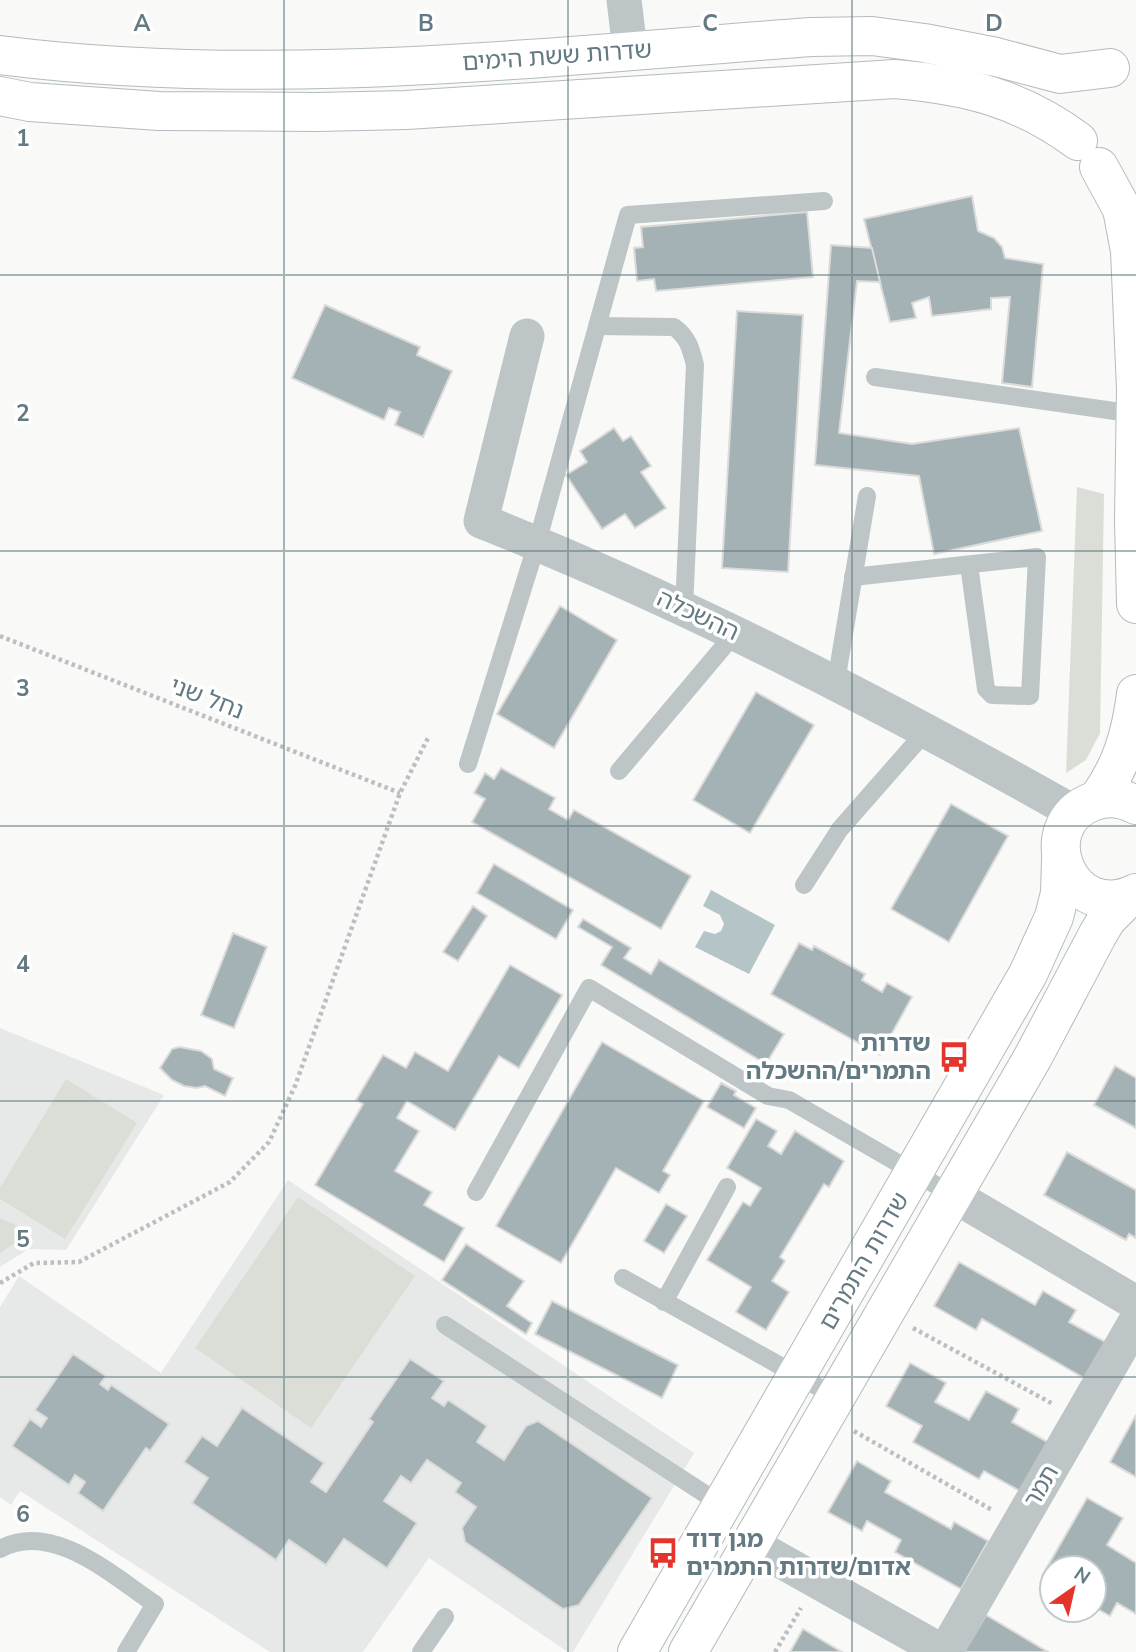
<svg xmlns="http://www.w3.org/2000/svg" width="1136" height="1652" viewBox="0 0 1136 1652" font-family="'Nunito Sans','Noto Sans Hebrew',sans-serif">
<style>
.built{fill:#e7e9e8}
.green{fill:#daded6}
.water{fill:#b5c5c7}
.building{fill:#a4b1b5;stroke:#dbdbd9;stroke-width:2}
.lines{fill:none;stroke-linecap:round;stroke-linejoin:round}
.secondary-casing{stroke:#b2bbbe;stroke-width:40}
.path{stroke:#babfc1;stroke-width:4.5;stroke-dasharray:3.5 3.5;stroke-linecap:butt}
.lane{stroke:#bdc5c7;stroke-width:18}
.street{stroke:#bdc5c7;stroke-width:35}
.secondary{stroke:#fff;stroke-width:38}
.grid{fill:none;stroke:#647a82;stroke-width:2;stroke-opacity:0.55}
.labels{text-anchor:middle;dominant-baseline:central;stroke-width:7;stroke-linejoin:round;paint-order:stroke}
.street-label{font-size:24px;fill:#647a82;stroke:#fff}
.poi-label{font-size:24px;font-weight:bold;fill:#647a82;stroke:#fff;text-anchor:end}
.grid-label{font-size:23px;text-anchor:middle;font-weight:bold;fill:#647a82;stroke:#fff;stroke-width:7;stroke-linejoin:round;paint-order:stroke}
</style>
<rect width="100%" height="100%" fill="#f9f9f7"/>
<g class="built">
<path d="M0,1028L164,1095L66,1250L29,1249L0,1267Z"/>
<path d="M288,1180L694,1453L573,1652H568L429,1558L363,1652H270L20,1491L11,1505L0,1497V1307L19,1276L161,1373Z"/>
</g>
<g class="green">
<path d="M1077,487L1104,494L1100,733L1086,760L1066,773Z"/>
<path d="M66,1079L137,1123L65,1239L0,1199V1188Z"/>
<path d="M298,1197L415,1276L311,1428L195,1348Z"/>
<path d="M0,1218L31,1232L0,1253Z"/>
</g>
<path class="water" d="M711,890L775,925L749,974L695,947L704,931L715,934L721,931L724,924L720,915L703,906Z"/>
<g class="building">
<path d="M972,196L978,231L994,238L1002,247L1005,258L1043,264L1032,387L1002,383L1010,297L991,298V309L932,316L929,297L912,303L916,318L890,322L864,219Z"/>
<path d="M807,212L813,277L656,291L654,279L637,281L634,248L643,247L641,227Z"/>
<path d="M831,245L872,248L880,282L857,281L839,433L912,444L1019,428L1042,531L934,554L919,476L815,465Z"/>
<path d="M325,305L420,347L417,355L452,371L423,437L395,425L400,412L389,408L384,420L292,378Z"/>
<path d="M737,311L803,315L788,572L722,568Z"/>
<path d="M614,428L623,441L631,436L651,466L641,472L666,508L635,528L625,514L602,529L566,475L587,462L580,451Z"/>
<path d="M560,606L617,640L554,748L497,714Z"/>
<path d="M756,692L814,725L750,833L693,800Z"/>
<path d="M501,768L555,798L549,809L568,820L574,810L691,876L661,929L472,822L485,799L474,793L485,773L494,779Z"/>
<path d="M951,804L1008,836L949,942L891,909Z"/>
<path d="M494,864L573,910L556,939L477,893Z"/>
<path d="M473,906L487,916L458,961L443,952Z"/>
<path d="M583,919L631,948L624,958L651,974L659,960L784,1034L766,1064L601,965L612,947L578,927Z"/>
<path d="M233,933L267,947L234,1028L201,1015Z"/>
<path d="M799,943L812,950L814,946L865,974L862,980L882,992L887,983L912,997L880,1055L771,994Z"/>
<path d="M510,965L562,995L519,1068L499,1056L455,1130L407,1101L397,1118L419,1131L395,1171L432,1192L424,1205L464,1228L444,1262L315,1185L363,1104L356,1100L383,1055L406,1068L415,1052L448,1071Z"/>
<path d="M602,1042L704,1101L663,1171L670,1175L659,1193L616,1168L561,1263L496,1226Z"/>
<path d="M179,1047L201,1051L212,1059L214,1069L233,1078L225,1096L205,1086L197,1088L184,1086L172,1080L160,1068L172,1049Z"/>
<path d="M1115,1066L1136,1078V1128L1094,1105Z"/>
<path d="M721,1083L736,1091L734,1095L756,1108L744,1128L707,1107Z"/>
<path d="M756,1119L777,1131L768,1146L781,1154L795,1131L844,1161L829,1187L824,1184L780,1257L785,1261L772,1281L789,1292L766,1330L736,1312L751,1287L707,1260L743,1202L750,1206L761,1188L727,1168Z"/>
<path d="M1067,1152L1136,1190V1238L1129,1234L1126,1240L1044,1195Z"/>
<path d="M666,1204L687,1216L664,1253L644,1241Z"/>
<path d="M466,1244L524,1281L507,1306L532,1323L526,1334L442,1280Z"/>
<path d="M959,1262L1035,1305L1043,1291L1076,1310L1069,1322L1105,1342L1084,1378L982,1319L976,1330L934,1306Z"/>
<path d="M552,1301L678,1365L662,1398L535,1334Z"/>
<path d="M73,1354L106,1376L100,1384L108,1390L111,1385L169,1424L150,1451L146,1448L103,1511L78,1493L85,1482L75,1475L69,1485L12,1446L30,1419L41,1427L47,1418L35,1410Z"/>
<path d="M410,1359L444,1381L432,1398L444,1406L448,1400L487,1426L477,1442L504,1460L526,1426L538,1421L652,1498L579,1605L563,1609L465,1542L462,1528L476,1507L455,1492L461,1483L427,1460L411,1483L401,1476L384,1501L417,1523L387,1568L344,1539L326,1565L289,1540L276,1560L192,1503L208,1478L184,1462L202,1436L217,1446L242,1408L324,1463L311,1482L326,1492L373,1422L369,1419Z"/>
<path d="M910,1363L946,1383L935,1402L969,1420L986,1391L1019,1409L1012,1422L1056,1447L1029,1496L984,1471L979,1479L913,1442L922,1426L886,1406Z"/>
<path d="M1136,1415V1477L1110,1462Z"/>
<path d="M857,1461L891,1481L885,1492L951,1529L954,1522L988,1541L961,1589L895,1552L901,1540L867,1521L862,1531L828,1512Z"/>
<path d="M1087,1498L1123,1518L1107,1545L1136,1563V1614L1117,1603L1110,1616L1094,1607V1568H1052V1582L1042,1576Z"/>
<path d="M986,1615L1048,1652H964Z"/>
<path d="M803,1629L842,1652H790Z"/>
</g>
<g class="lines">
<defs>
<g id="secondary">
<path d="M0,55C270,89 542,57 811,37L872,36L924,43L996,57L1060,74L1110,68"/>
<path d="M0,96L30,102L159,111L317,112L406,110L895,79C966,85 1020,98 1078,141"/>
<path d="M1099,167L1122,209L1130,251L1136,389L1134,520L1136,604"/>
<path d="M1097,800C1121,768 1131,734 1136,694"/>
<path d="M1136,805C1123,798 1108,796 1094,801C1028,825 1070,926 1136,893"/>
<path d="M637,1652L1028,974L1054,917L1060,893L1061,858"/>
<path d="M688,1652L1033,1057L1098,934L1107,919L1130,896"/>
</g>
</defs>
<use href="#secondary" class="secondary-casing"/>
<g class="path">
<path d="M0,636L400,793"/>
<path d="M0,1283L34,1263L79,1262L230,1182L269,1142L295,1086L400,793L428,738"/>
<path d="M913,1328L1053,1404"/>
<path d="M854,1431L992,1510"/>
<path d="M775,1652L801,1608"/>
</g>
<g class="lane">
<path d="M597,326L674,327C688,337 691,349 695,365L684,608"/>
<path d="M875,377L1136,414"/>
<path d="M853,577L1037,557L1030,696L992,695L986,689L969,565"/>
<path d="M836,682L867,496"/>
<path d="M468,764L537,543L628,215L824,201"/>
<path d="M619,771L736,632"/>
<path d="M804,885L840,829L927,730"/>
<path d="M476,1192L589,988L768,1096L789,1100L953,1195"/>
<path d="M623,1278L836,1397"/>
<path d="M664,1302L727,1187"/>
<path d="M445,1325L722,1505"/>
<path d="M0,1549C53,1520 114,1577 155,1604L126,1652"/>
<path d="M421,1652L445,1617"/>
</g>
<g class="street">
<path d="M624,0L630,50"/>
<path d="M527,336L481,521C687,603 882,704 1075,813"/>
<path d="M953,1195L1136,1303"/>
<path d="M751,1544L943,1652"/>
<path d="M945,1652L1136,1321"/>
</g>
<use href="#secondary" class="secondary"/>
</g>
<path class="grid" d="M284,0V1652M568,0V1652M852,0V1652M0,275H1136M0,551H1136M0,826H1136M0,1101H1136M0,1377H1136"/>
<defs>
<symbol id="bus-bare" viewBox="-9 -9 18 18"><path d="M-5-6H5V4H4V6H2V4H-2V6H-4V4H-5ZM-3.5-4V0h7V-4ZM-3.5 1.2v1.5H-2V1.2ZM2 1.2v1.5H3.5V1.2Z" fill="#e4342c" stroke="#fff" stroke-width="2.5" paint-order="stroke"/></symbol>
</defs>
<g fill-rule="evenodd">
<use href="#bus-bare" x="932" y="1035" width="44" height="44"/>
<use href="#bus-bare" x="641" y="1531" width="44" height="44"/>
</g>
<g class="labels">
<g class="street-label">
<text transform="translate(557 56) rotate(-4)">שדרות ששת הימים</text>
<text transform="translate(698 615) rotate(25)">ההשכלה</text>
<text transform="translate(207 698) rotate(21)">נחל שני</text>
<text transform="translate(864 1261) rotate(-60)">שדרות התמרים</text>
<text transform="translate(1041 1486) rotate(-60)">תמר</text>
</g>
<g class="poi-label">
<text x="931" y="1043">שדרות<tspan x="931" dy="28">התמרים/ההשכלה</tspan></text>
<text x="686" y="1539" text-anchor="start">מגן דוד<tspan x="686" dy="28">אדום/שדרות התמרים</tspan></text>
</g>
</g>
<g class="grid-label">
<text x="142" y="31">A</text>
<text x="426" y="31">B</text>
<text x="710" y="31">C</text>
<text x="994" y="31">D</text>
<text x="23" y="146">1</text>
<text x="23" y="421">2</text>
<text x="23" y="696">3</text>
<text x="23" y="972">4</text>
<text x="23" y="1247">5</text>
<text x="23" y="1522">6</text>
</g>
<g transform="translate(1073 1589) rotate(34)"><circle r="33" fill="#ffffff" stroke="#c1cacd" stroke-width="2"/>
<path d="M0-5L12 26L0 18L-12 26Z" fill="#e4342c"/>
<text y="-10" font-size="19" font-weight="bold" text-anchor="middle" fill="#647a82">N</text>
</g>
</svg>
